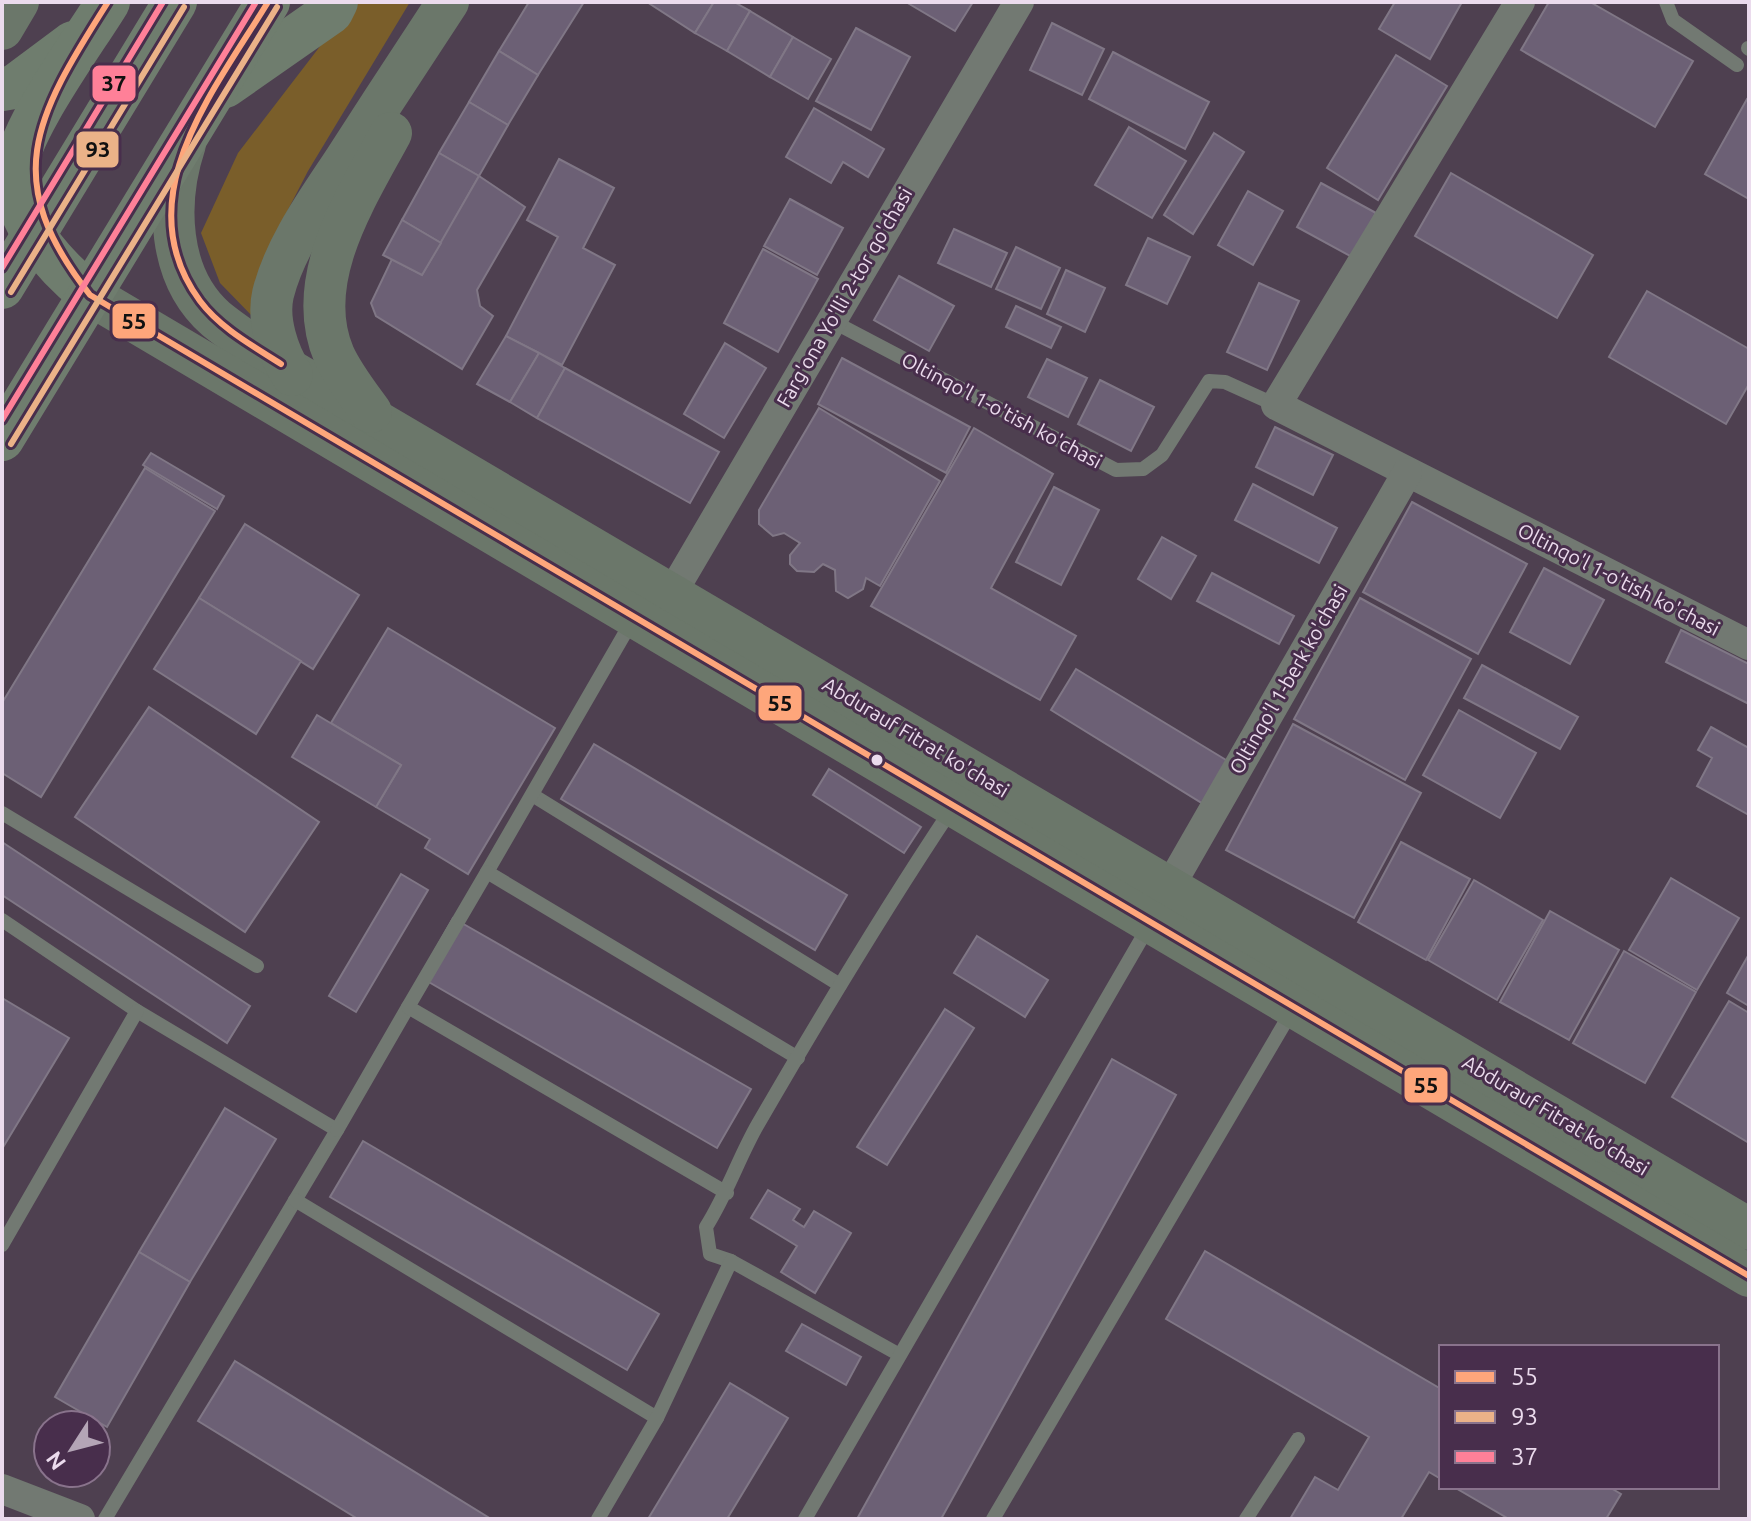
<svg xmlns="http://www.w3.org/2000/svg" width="1751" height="1521" viewBox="0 0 1751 1521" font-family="Ubuntu,sans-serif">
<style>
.green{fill:#7a5e2a}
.building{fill:#6c6075;stroke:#807786;stroke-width:2}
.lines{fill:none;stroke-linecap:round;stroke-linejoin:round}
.service{stroke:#727972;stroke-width:14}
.minor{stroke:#727972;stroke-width:30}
.secondary{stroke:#6b776a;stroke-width:42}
.primary{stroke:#6f7d6e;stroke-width:44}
.bus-1-casing{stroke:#482e4c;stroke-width:12}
.bus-2-casing{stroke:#482e4c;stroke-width:12}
.bus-3-casing{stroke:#482e4c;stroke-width:12}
.bus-1{stroke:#fea67b;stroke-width:6}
.bus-2{stroke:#ebb288;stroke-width:6}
.bus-3{stroke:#ff8098;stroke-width:6}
.bus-dot{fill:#ebdbed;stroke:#482e4c;stroke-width:3}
.labels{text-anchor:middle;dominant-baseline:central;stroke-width:6;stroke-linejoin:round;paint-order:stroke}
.street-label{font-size:20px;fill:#ebdbed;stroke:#482e4c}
.line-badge{stroke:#482e4c;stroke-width:3}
.pale-badge-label{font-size:22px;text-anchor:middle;font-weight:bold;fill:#111}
</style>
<rect width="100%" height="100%" fill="#4e4050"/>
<path class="green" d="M354,2H410L308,171L277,231L254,318L220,283L201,233L238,153Z"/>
<g class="building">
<path d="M529,2H584L538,75L499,51Z"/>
<path d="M647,2H714L695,33Z"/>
<path d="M714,2H734L750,11L727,51L695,33Z"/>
<path d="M906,2H973L955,31Z"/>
<path d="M1395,2H1462L1430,59L1379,29Z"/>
<path d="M1549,2H1590L1693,61L1655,127L1521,50Z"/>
<path d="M750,11L793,37L770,77L727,51Z"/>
<path d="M1052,23L1104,49L1082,95L1030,70Z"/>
<path d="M856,28L910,57L871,130L816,101Z"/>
<path d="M793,37L831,59L808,99L770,77Z"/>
<path d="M499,51L538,75L508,125L469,102Z"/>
<path d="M1113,52L1209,102L1185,149L1089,99Z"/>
<path d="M1396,55L1447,86L1378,200L1327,168Z"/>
<path d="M1747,99L1749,100V199L1705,174Z"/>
<path d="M469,102L508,125L479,176L439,153Z"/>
<path d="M814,108L884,149L868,177L843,162L831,183L786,157Z"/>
<path d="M1129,127L1186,161L1152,218L1095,185Z"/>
<path d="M1214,133L1244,152L1193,234L1164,215Z"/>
<path d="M439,153L479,176L441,243L402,220Z"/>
<path d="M559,159L614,188L583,248L615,265L562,365L506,336L558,237L527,220Z"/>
<path d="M1451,173L1593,255L1557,318L1415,236Z"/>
<path d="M479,176L525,207L477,290L480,306L493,316L462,369L376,316L371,303L392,259L422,275Z"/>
<path d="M1321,183L1376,213L1352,257L1297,227Z"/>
<path d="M1248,191L1283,211L1253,265L1218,245Z"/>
<path d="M790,199L843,228L817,275L764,246Z"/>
<path d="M402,220L441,243L422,275L383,255Z"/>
<path d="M954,229L1007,253L991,287L938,263Z"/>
<path d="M1148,238L1190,257L1167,304L1126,285Z"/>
<path d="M1016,247L1060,268L1041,309L996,289Z"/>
<path d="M763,249L818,279L778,352L724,323Z"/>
<path d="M1066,270L1105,288L1085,332L1047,314Z"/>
<path d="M899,276L954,306L929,351L874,320Z"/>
<path d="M1259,283L1299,301L1267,370L1227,352Z"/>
<path d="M1647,291L1749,349V384L1726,424L1609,357Z"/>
<path d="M1016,306L1061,327L1051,348L1006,327Z"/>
<path d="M506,336L539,353L510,402L477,384Z"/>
<path d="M725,343L766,368L724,438L684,414Z"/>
<path d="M539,353L565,368L537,418L510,402Z"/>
<path d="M842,358L970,427L946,473L818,404Z"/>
<path d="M1047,359L1087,378L1068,417L1028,397Z"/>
<path d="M565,368L719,452L690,503L537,418Z"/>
<path d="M1100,380L1154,407L1131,451L1078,424Z"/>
<path d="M819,408L940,481L880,586L866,578L863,589L848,598L836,591L835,570L823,564L814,572L797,571L790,564V555L800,543L784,533L773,536L759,524V510Z"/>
<path d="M1275,427L1333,455L1313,495L1256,467Z"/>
<path d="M974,428L1053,474L991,588L1076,636L1040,700L871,606Z"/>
<path d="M151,453L224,496L217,509L143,465Z"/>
<path d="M145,468L215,511L41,797L2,773V703Z"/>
<path d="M1253,484L1337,528L1319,563L1235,520Z"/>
<path d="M1054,487L1099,510L1061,585L1016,562Z"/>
<path d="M1412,502L1527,564L1478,654L1363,592Z"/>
<path d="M245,524L359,595L313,669L199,598Z"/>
<path d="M1162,537L1196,556L1171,599L1138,579Z"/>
<path d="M1544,568L1604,600L1570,664L1510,632Z"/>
<path d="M1212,573L1294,616L1279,644L1197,601Z"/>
<path d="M199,598L301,661L256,734L154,669Z"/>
<path d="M1360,598L1471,659L1405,780L1294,719Z"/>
<path d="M388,628L555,728L468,874L425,848L430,839L376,807L401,765L331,723Z"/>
<path d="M1681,630L1749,664V704L1666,662Z"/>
<path d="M1482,665L1578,717L1560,749L1464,698Z"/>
<path d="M1076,669L1231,763L1205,805L1051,710Z"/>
<path d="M149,707L319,822L245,932L75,817Z"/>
<path d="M1459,710L1536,753L1500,818L1423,775Z"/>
<path d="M317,715L401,765L376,807L292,757Z"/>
<path d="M1293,724L1421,793L1354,918L1226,850Z"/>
<path d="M1711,727L1749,748V815L1697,786L1712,758L1698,750Z"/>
<path d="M594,744L847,895L815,950L561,799Z"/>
<path d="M829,769L921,827L904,853L813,795Z"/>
<path d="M2,842L250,1006L227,1043L2,895Z"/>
<path d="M1401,842L1470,879L1426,960L1358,922Z"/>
<path d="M401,874L428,890L356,1012L329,996Z"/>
<path d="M1671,878L1739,918L1697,990L1629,950Z"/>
<path d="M1474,880L1543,920L1497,1000L1428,960Z"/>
<path d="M1550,911L1619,950L1569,1040L1500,1002Z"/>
<path d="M453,918L751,1089L717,1148L420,977Z"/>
<path d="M977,936L1048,980L1025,1017L954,973Z"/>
<path d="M1624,951L1696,992L1645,1083L1573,1043Z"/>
<path d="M1749,954V1006L1727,993Z"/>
<path d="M2,998L69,1038L2,1149Z"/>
<path d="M1729,1001L1749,1013V1143L1672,1097Z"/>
<path d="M945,1009L974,1028L887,1165L857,1147Z"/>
<path d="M1112,1059L1176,1095L941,1519H857Z"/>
<path d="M225,1108L276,1139L190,1282L139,1252Z"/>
<path d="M363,1141L659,1314L627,1370L330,1197Z"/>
<path d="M768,1190L800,1209L793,1220L804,1227L814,1211L851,1233L815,1293L781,1272L797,1246L751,1218Z"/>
<path d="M1205,1251L1441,1389V1479L1429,1472L1401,1519H1290L1315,1477L1338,1490L1369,1437L1166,1319Z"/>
<path d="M139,1252L190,1282L107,1427L55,1397Z"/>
<path d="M802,1324L861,1357L846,1385L786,1351Z"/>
<path d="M235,1361L491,1519H358L198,1421Z"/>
<path d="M730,1383L788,1418L727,1519H648Z"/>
<path d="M1454,1487H1609L1621,1494L1606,1519H1509Z"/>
</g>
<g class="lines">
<g class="service">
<path d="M1666,2L1673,20L1737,65"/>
<path d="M1748,48L1749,49"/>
<path d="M830,320L1116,470L1143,469L1162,455L1209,381L1225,382L1276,405"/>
<path d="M534,796L840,985"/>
<path d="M2,813L257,966"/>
<path d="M487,872L632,621"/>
<path d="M2,920L137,1011L337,1130L105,1519"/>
<path d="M337,1130L408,1007"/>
<path d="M727,1193L408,1007L487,872L798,1058"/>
<path d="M295,1200L657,1418"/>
<path d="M2,1245L137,1011"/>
<path d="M731,1261L710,1254L706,1227C727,1194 739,1157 758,1124C820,1017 883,912 951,810"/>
<path d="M598,1519L657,1418L731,1261L898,1354"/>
<path d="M805,1519L1150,924"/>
<path d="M993,1519L1293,1009"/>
<path d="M1246,1519L1298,1439"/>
</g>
<g class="minor">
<path d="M1520,2L1276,405L1749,645"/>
<path d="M672,593L1019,2"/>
<path d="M1170,886L1407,473"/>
<path d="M2,1489L80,1519"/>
</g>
<g class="secondary">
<path d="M2,29L18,2"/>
<path d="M185,144C166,201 167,276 216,319C238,337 264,353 288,369L1749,1229"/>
<path d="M90,295L1749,1276"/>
<path d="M292,375C278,353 267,320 273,294C285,246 318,201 345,160C379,107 413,55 448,2"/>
<path d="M371,412C358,394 343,375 334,355C302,280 356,198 391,133"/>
</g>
<g class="primary">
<path d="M225,86L331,12L336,2"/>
<path d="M2,89L14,87L73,43"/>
<path d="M2,287L175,2"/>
<path d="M90,295C55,266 14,223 15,174C15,134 85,40 108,2"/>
<path d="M2,439L268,2"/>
</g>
<defs>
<g id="bus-1">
<path d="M108,2C33,120 0,180 90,295L1749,1276"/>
<path d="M268,2C216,88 124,198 200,301C220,328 253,346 281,364"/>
</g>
<g id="bus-2">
<path d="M11,292L184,7"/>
<path d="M11,444L277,7"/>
</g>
<g id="bus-3">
<path d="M2,268L163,2"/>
<path d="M2,420L256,2"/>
</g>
</defs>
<use href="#bus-1" class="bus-1-casing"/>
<use href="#bus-2" class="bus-2-casing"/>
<use href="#bus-3" class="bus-3-casing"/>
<use href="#bus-1" class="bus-1"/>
<use href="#bus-2" class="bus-2"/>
<use href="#bus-3" class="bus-3"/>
</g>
<circle class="bus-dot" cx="877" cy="760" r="7"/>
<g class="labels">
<g class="street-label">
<text transform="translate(844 297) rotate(-60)">Farg'ona Yo'lli 2-tor qo'chasi</text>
<text transform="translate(1002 410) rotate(28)">Oltinqo'l 1-o'tish ko'chasi</text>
<text transform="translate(1619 579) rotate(27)">Oltinqo'l 1-o'tish ko'chasi</text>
<text transform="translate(1288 679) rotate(-60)">Oltinqo'l 1-berk ko'chasi</text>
<text transform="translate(916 737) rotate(31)">Abdurauf Fitrat ko'chasi</text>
<text transform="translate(1556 1115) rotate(31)">Abdurauf Fitrat ko'chasi</text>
</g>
</g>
<g class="line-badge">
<rect x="91" y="64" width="46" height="39" rx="8" fill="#ff8098"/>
<rect x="75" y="130" width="45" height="39" rx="8" fill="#ebb288"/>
<rect x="111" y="302" width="46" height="38" rx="8" fill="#fea67b"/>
<rect x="757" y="684" width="46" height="38" rx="8" fill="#fea67b"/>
<rect x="1403" y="1066" width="46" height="38" rx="8" fill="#fea67b"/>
</g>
<g class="pale-badge-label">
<text x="114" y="91">37</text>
<text x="98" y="157">93</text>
<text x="134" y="329">55</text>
<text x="780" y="711">55</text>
<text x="1426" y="1093">55</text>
</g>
<rect width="1751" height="1521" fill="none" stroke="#ebdbed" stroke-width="8"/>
<rect x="1439" y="1345" width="280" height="144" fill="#482e4c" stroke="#89738c" stroke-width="2"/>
<rect x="1455" y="1371" width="40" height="12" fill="#fea67b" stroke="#89738c" stroke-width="2"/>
<text x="1511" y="1385" font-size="24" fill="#ebdbed">55</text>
<rect x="1455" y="1411" width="40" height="12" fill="#ebb288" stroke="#89738c" stroke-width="2"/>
<text x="1511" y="1425" font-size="24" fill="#ebdbed">93</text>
<rect x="1455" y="1451" width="40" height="12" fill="#ff8098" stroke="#89738c" stroke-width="2"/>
<text x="1511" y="1465" font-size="24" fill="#ebdbed">37</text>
<g transform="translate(72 1449) rotate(234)"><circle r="38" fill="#482e4c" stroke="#89738c" stroke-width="2"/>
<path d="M0-6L14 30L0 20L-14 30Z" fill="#b4a5b6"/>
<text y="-12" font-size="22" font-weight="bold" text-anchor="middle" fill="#ebdbed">N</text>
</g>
</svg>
